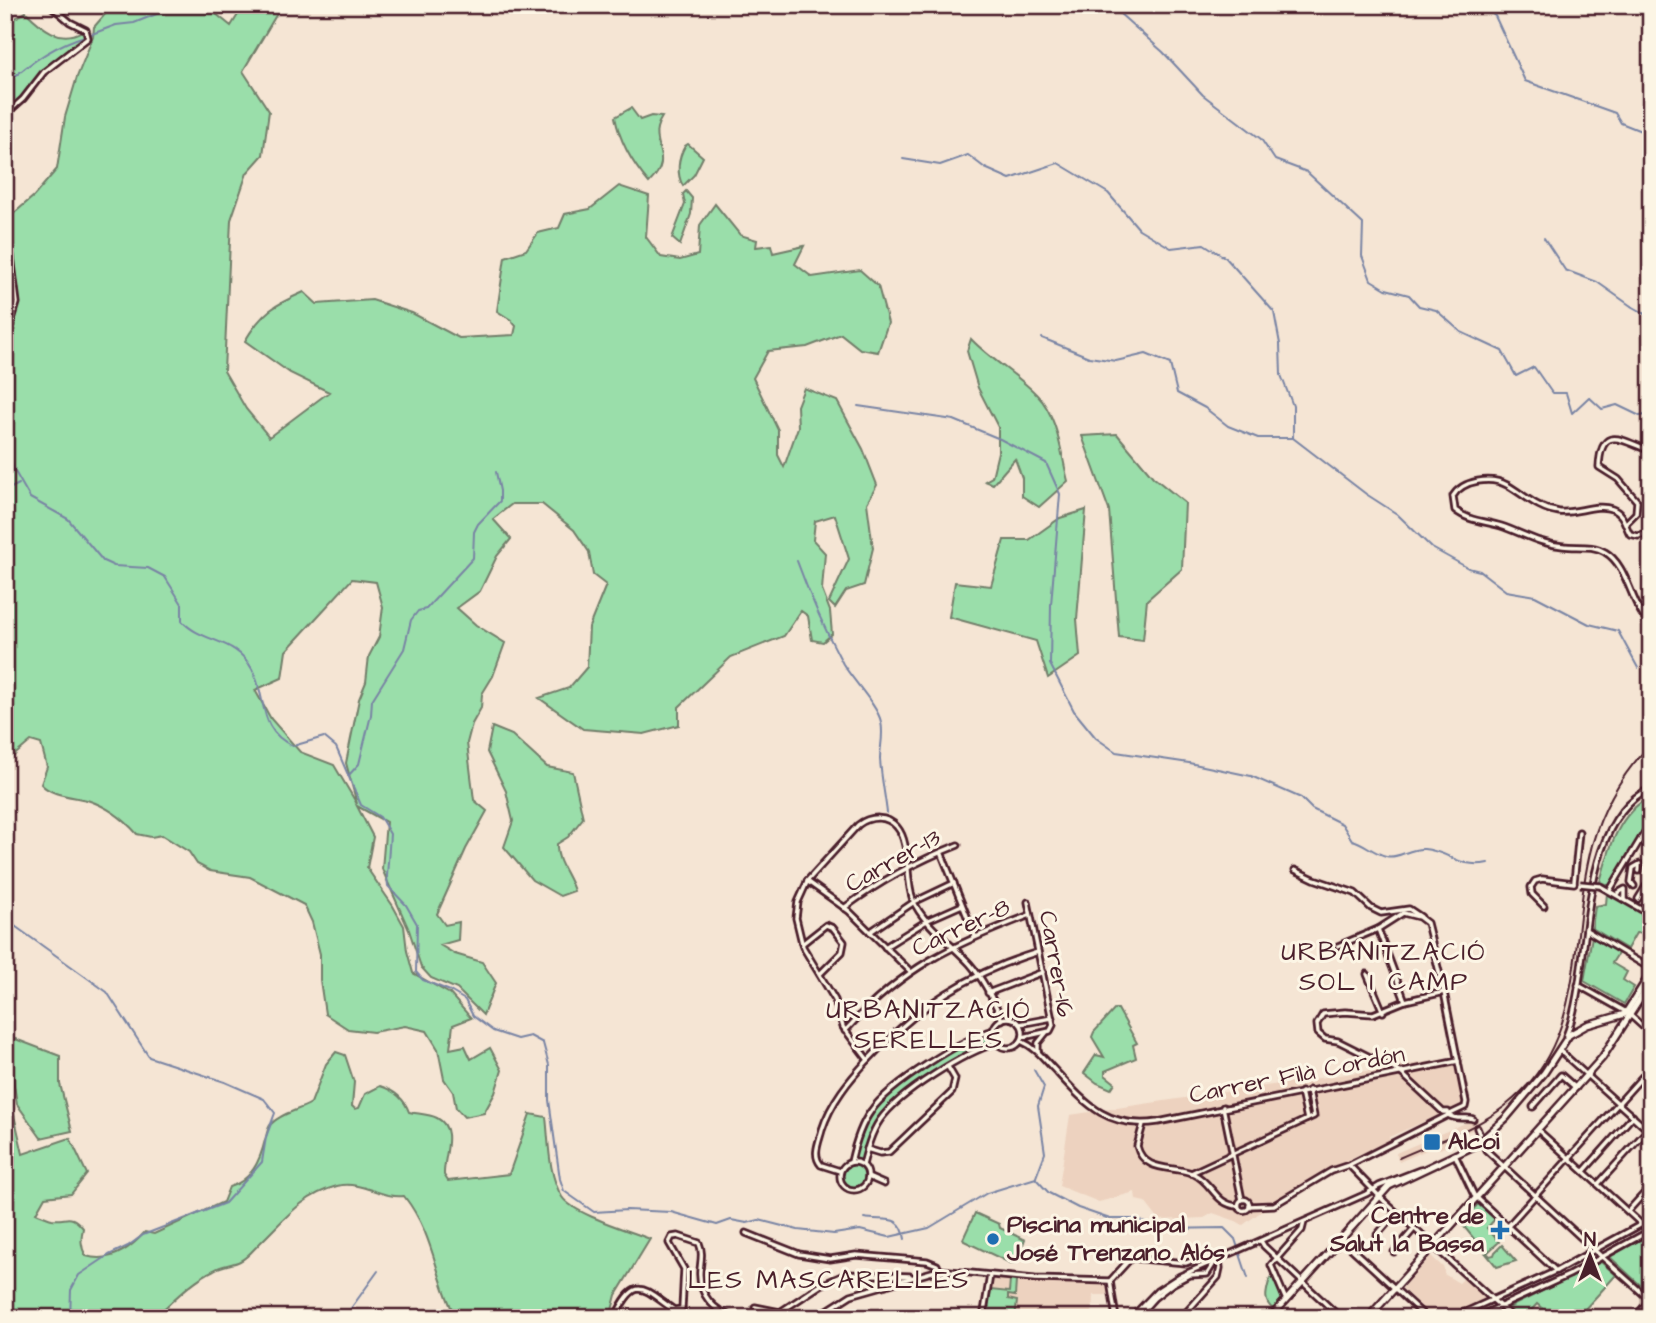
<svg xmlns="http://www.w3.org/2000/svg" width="1656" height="1323" viewBox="0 0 1656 1323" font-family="'Architects Daughter',sans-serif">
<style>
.built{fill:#edd2bf}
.green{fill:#9adeaa;stroke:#727e6a;stroke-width:2;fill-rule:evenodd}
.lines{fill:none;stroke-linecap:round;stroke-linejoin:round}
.stream{stroke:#7984a4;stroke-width:2}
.minor-casing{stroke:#4a1f2b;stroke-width:9}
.tertiary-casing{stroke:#4a1f2b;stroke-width:9}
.primary-casing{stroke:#4a1f2b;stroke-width:10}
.minor{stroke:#fcf5e5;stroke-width:3.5}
.tertiary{stroke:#fcf5e5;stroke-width:3.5}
.primary{stroke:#fcf5e5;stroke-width:5}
.rail{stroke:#4a1f2b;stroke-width:2}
.minor-bridge-casing{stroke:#4a1f2b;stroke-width:9;stroke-linecap:butt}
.primary-bridge-casing{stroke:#4a1f2b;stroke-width:10;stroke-linecap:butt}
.minor-bridge{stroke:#fcf5e5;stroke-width:3.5}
.primary-bridge{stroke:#fcf5e5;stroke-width:5}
.poi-dot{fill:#1f6fb2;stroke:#fcf5e5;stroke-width:2.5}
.labels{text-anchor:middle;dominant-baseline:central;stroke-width:6;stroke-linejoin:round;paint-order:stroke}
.street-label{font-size:24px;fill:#4a1f2b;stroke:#fcf5e5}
.poi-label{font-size:24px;font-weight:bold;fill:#4a1f2b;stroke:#fcf5e5;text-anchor:start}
.neighbourhood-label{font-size:26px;letter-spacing:2px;fill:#4a1f2b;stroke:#fcf5e5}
</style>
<rect width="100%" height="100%" fill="#f5e5d4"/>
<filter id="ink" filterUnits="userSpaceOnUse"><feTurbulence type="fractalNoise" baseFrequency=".0143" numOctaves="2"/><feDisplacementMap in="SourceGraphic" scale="14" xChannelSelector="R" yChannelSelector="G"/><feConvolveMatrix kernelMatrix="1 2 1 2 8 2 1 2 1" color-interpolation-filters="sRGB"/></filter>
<g filter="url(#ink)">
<g class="built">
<path d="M1454,1058L1464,1104L1389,1137L1390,1140L1354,1157L1281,1197L1243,1225L1236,1221L1213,1213L1204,1218L1159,1220L1145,1202L1136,1200L1135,1192L1099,1202L1059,1186L1070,1115Z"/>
<path d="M1477,1118L1480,1127L1460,1135L1462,1140L1440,1149L1438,1145L1399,1162L1396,1153Z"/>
<path d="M1431,1256L1444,1268V1274L1459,1283L1464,1278L1485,1297V1299L1444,1318H1433L1402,1288Z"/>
<path d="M993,1277L1042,1282L1107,1283L1109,1291L1106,1295H1093L1092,1318H997L987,1314Z"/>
</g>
<g class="green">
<path d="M113,5H205L231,26L244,5H282L243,71L269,111L263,155L247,173L231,220L224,371L246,409L269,437L329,392L290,373L245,341C262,312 274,305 304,292L317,304L372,300L412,313L459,338L514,335L516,326L511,320L497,311L505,257L526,250L538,233L559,228L565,214L590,209L619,186L649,196L646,237L661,257L680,260L698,255L700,225L715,204L740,235L757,240L756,247L771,245L773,253L804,246L795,264L812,277L860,270L878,286L888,323L878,352L860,349L841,334L807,347L768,351L753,378L778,430V455L784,467L798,427L797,406L804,388L837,401L863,449L877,485L867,503L873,548L864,585L846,591L835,608L829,602L849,559L835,515L815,521L813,540L825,553L822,590L830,611L832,634L823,642L812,640L808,616L801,611L784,636L731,657L679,707V725L644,734L583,729L539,698L569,688L587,667L589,627L606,585L593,575L589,552L574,530L542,504H512L493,519L511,539L497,556L480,591L457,608L476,625L505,643L493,676L482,694L481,708L472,724L467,743L474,800L487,811L466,849L437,914L445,925L459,922L458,940L440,945L455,954L482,962L496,983L483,1015L457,989L431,978L421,967L409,930L382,869L386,822L357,806L373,837L367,868L393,906L404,926L407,951L413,973L450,994L471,1018L453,1025L450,1049L465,1046L471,1059L490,1048L502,1070L495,1093L484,1113L464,1117L456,1108L453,1092L444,1079L438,1049L427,1031L405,1026L373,1032L348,1029L325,1014L320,980V954L312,922L304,905L250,877L210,871L197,864L189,852L162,835L151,837L137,834C124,819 106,806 87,800C71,796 52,796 41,784L47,767L41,744L31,741L5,763V221L34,196L57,169L65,117L77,77L93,37L94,27ZM352,579L376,582L383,607L379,637L369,656L366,682L359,699L346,763L357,804L334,765L300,752L271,719L255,690L282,678L286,651Z"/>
<path d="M26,12C42,28 60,44 82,31L86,35L83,40L42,70L22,96L5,112V24Z"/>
<path d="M631,108L640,120L651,116L662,117C660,120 658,124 657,128C652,148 674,159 649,183C632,163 620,143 615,117Z"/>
<path d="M688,144L703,157L694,175L683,186C676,174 678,158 685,146Z"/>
<path d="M686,191L692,198L691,214L680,245L672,238L685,204L683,194Z"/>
<path d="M971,339C991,360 1017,374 1037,395C1058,416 1061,454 1068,481L1039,507L1022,496V478L1015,459L993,484L985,481L992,477L998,452V427L978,388L967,351Z"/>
<path d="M1117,434L1153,477L1185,503L1182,569L1147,600L1143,640L1119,637L1109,510L1082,436Z"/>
<path d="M1086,510L1077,619L1080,656L1048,678L1036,641L949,617L955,582L991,586L1004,540H1029L1060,518Z"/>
<path d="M492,727L512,735L547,767L573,772L583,818L568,837L557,844C556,862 569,874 574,891L560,896L532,880L504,847L513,821L506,791L487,752Z"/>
<path d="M1651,796V819L1610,886L1600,882C1609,849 1618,813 1651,796Z"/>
<path d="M1607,893L1651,919L1650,934L1636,933L1627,949L1592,928L1595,906L1606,904Z"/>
<path d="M1592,936L1619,952L1612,963L1627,972L1623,980L1634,987L1624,1004L1584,981Z"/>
<path d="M1115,1009H1118L1137,1043L1133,1045L1136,1058L1105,1071V1075L1115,1083L1111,1089L1097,1083L1084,1073L1096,1055L1104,1057L1092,1037L1094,1032Z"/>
<path d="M992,1032L994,1041C963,1049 896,1094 878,1120C870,1133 866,1146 863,1161L853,1158C857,1143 862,1127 871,1113C894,1081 955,1046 992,1032Z"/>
<path d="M10,1037L60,1056V1084L72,1131L41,1138L17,1104L10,1060L5,1068V1041Z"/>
<path d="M336,1052L345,1055L354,1082L352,1106L355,1109L359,1108L365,1094L380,1086C393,1090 404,1098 409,1112C418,1114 429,1114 437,1118C458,1129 443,1157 444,1175L448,1181L509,1174L530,1114L546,1117C549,1142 548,1174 562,1197C573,1214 630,1231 650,1239L616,1295L610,1318H456C434,1275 435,1236 404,1196C381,1199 362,1180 337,1186C301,1196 285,1219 260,1243C254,1249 247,1258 240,1261C232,1265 222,1265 214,1270C191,1281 174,1300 155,1317L5,1318V1076L23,1154L70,1138L87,1174L71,1194L45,1197L36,1213C41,1215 47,1218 52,1219C68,1221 70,1212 83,1228C81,1238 80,1246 86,1256C109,1263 129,1250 145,1232L154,1234L223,1202L229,1187C251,1181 260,1161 265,1140C267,1135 267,1128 271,1124C281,1113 298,1111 311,1103L326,1064Z"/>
<circle cx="853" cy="1176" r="12"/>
<path d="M1478,1204L1495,1219L1487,1228L1499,1242L1487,1253L1490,1256L1494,1255L1495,1252L1502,1245L1516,1261L1497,1267L1461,1223Z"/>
<path d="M975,1213L999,1224L1000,1228L1025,1240L1016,1263H1010L964,1241L963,1239Z"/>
<path d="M1647,1236L1651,1237V1295L1610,1257Z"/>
<path d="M1601,1262L1616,1275L1585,1309L1595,1318H1553L1537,1304L1524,1318H1519L1508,1308Z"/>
<path d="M1273,1277L1282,1299L1273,1309C1262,1301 1267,1290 1270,1278Z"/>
<path d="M1010,1280L1016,1281L1015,1296L1008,1295V1299L1017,1301L1015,1318L987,1314L991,1290L1009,1292Z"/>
</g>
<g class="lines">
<g class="stream">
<path d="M1110,5L1163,52L1203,95L1261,139L1275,160L1307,172L1363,224L1362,256L1371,280L1386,289L1409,295L1419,306L1436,310L1461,332L1502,351L1516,376L1534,367L1552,393H1566L1572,413L1589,397L1602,409L1617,405L1640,416L1651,414"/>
<path d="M1478,5L1495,16L1525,81L1615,113L1621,123L1651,135"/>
<path d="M92,34L116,25L134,23L179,5"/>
<path d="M5,85C29,63 54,45 85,36"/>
<path d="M903,159L940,165L968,155L985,168L1010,179L1058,163L1108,193L1139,229L1171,248L1204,244L1226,258L1274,312L1280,344L1281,375L1293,406V438L1366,494L1397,514L1432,548L1468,568L1480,571L1506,591L1535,596L1589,624L1618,631L1638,668"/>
<path d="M1544,238L1565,270L1597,282L1631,306L1651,317"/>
<path d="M1042,338L1089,357L1116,361L1146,354L1170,364L1177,393L1205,408L1228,426L1258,438H1293"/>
<path d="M858,406L954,420L1000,439L1046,463L1060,494L1051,605L1050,664L1074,711L1096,738L1116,752L1189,763L1251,776L1301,798L1312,809L1342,824L1352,840C1365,843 1373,853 1386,856C1399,859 1409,848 1424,849C1449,851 1459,869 1488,863"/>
<path d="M5,439L14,470L30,498L68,519L103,561L114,566L148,568L165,577L182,604V621C202,643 236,638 252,669C268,698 256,729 293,746L324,737L336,747L361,805L380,817L390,834L387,876L388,886L406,905L417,924L416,972L423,980L450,991L465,1000L473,1016L493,1031L517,1039L530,1036L543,1043L549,1065V1100L560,1179L564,1191L594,1212L627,1210L671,1212L717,1225L731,1220L747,1223L759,1220L798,1230L834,1234L860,1230L889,1237L929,1228L987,1193L1036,1178"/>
<path d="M5,491L19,484"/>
<path d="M797,561C810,597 825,630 843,664C852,679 879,708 881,722C884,735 880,747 880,759C881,777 885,795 887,813"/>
<path d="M348,776L359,764L371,715L372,700L404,649L411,620L418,611L426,609L473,558L474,532L478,524L500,501V491L496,472"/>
<path d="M5,919L107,992L149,1057L225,1082L264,1099L275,1113L266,1137L262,1162L225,1203L143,1235L128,1246L109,1255L79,1275L71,1290L70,1318"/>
<path d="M1034,1070L1044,1087L1038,1106L1045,1153L1036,1177"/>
<path d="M1036,1179L1049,1193L1078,1208L1110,1219H1135L1163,1229L1224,1228L1235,1239L1248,1278"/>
<path d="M864,1218C884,1222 901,1212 905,1239"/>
<path d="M323,1318L349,1311L378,1271"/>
</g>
<defs>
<g id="minor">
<path d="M5,115L23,99L44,72L88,38L86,30L70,22L50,5"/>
<path d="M5,236L11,256L17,303L5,343"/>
<path d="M5,356L8,369"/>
<path d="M1626,523L1636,513L1637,501L1618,479L1599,467C1601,423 1622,441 1651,451"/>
<path d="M1651,532L1638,536L1630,534C1625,526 1624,513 1612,509C1596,503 1576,514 1559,512C1537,509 1525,495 1507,485C1491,476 1463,480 1453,496L1455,510C1468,521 1485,521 1501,526C1522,533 1540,544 1563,546C1577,548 1592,544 1605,552C1629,566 1630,606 1651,625"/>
<path d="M1641,839L1649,847V867"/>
<path d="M941,852L975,936"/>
<path d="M1295,870L1314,879L1355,893L1371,908L1381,913L1409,909L1421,917"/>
<path d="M807,881L849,911L910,971"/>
<path d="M1574,882L1579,832"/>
<path d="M1600,886L1651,915"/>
<path d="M1634,886L1631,882L1633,868L1640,864L1639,871"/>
<path d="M1610,890L1651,822"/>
<path d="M1618,893L1625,889V899"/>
<path d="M1638,899L1651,878"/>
<path d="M1544,906L1532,894L1531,887L1535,881L1542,879L1574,883"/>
<path d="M844,908C880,881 917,861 958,845"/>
<path d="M1643,910L1651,897"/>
<path d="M1378,929L1405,1001"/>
<path d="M1586,930L1651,969"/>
<path d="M870,932L914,902L954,883"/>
<path d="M802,944L826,925L833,928L844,942L842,952L820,974"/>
<path d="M1338,946L1378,929L1403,913L1419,917L1427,923L1444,992L1466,1102L1465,1107L1448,1115"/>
<path d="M885,947L928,920L962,905"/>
<path d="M1367,974L1383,1012"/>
<path d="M1578,985L1628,1013"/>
<path d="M1444,992L1405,1001L1373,1014L1345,1012L1323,1014L1317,1024L1318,1033L1325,1039L1338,1041L1400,1072L1443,1112H1448V1115C1458,1121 1468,1116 1473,1119"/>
<path d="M988,993L1043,972"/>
<circle cx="1008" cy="1033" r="15"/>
<path d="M1020,1024L1052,1018"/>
<path d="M845,1031C903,967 952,945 1030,915"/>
<path d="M1023,1037L1050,1031L1053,1025L1028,902"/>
<path d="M1021,1041C1033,1046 1041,1055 1050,1065C1083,1100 1104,1130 1158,1122L1458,1061"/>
<path d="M1559,1050L1651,1133"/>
<path d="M1038,1051V1043L1046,1033"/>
<path d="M868,1060L843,1027L835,1000L803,947L796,918L798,902L808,880L858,825C870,816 887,815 897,827C911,843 905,880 913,900C922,923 954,946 970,964C983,979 994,1001 1002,1020"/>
<path d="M1301,1092L1307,1119"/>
<path d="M1223,1107L1242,1200"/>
<path d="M1533,1107L1561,1075L1576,1088"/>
<path d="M1143,1124L1137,1146C1144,1174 1175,1165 1194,1174C1213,1183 1215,1205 1238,1206"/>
<path d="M1477,1128L1486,1150L1602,1257"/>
<path d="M1538,1130L1649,1231"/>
<path d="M867,1149L880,1153L889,1152L952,1092L955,1079L948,1067"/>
<path d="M1455,1155L1474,1195L1556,1271"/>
<circle cx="854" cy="1176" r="14"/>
<path d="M851,1162C855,1144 860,1126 871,1111C889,1085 963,1038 994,1030"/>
<path d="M863,1165C867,1149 871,1133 880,1120C899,1093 965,1052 997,1043"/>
<path d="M1349,1165L1385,1202L1513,1318"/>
<path d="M840,1171L821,1165C812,1155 819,1142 822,1130C831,1102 849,1080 869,1059C918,1006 969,973 1038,952"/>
<path d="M1584,1171L1633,1116"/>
<path d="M1191,1173L1314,1116L1309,1090"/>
<path d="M868,1177L884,1184"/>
<path d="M1598,1184L1651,1126"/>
<circle cx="1244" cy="1205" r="5.5"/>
<path d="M1249,1206L1274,1205L1331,1171L1349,1165L1448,1115"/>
<path d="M1629,1210L1651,1186"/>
<path d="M1508,1226L1651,1067"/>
<path d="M746,1233L799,1254L830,1259L856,1255L927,1261L937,1265L939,1270"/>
<path d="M1377,1235L1396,1213"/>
<path d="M1341,1239L1427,1318"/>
<path d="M1261,1241L1264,1246L1341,1318"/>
<path d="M1394,1252L1414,1229"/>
<path d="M1110,1281L1131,1258L1186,1263L1201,1257L1215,1260"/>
<path d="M1286,1300L1271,1265L1302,1230L1304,1222"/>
<path d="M755,1307L780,1312L821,1285L846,1274L910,1276"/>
<path d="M983,1318L990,1275"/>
<path d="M1181,1318L1218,1277L1220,1268L1219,1259"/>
<path d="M1634,1318L1650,1300"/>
</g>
<g id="tertiary">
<path d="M1630,1015L1651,1034"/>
<path d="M1566,1036C1594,969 1574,822 1651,788"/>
<path d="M1602,1257L1651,1301"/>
<path d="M615,1318C636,1273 643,1289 674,1310L682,1309L684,1269L669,1243L672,1237L678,1236L699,1243C703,1252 701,1260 700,1270C698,1295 714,1312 737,1318"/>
<path d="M815,1318L851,1295L939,1270L1035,1279L1110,1281L1116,1318"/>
<path d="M1131,1318L1157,1291L1180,1276L1366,1194L1379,1186L1420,1170"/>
<path d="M1136,1318L1154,1298L1172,1284L1189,1275L1207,1274L1216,1260"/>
<path d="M1452,1318L1556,1271L1651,1219"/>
<path d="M1475,1318L1569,1275L1651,1230"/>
</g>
<g id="primary">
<path d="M1484,1138L1506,1118L1544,1073L1569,1035L1587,1025L1625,1014L1651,973"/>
<path d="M1270,1318L1389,1186L1478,1144"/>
<path d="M1368,1318L1602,1058L1651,982"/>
</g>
</defs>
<use href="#minor" class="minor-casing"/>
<use href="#tertiary" class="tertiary-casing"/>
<use href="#primary" class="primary-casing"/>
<use href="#minor" class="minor"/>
<use href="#tertiary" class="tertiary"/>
<use href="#primary" class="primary"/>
<path class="rail" d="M1399,1158C1434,1142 1475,1130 1505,1106C1589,1042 1568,935 1592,845C1603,807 1623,772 1651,744"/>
<defs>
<path id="minor-bridge" d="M1580,884L1600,886"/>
<path id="primary-bridge" d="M1478,1144L1484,1138"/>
</defs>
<use href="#minor-bridge" class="minor-bridge-casing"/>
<use href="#primary-bridge" class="primary-bridge-casing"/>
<use href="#minor-bridge" class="minor-bridge"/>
<use href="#primary-bridge" class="primary-bridge"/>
</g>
</g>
<g class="poi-dot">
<rect x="1423" y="1133" width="18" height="18" rx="3.5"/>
<path d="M1496.5 1219.5h7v7h7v7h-7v7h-7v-7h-7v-7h7z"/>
<circle cx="993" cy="1239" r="7"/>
</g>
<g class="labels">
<g class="street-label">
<text transform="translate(893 861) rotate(-29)">Carrer-13</text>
<text transform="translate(961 928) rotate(-25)">Carrer-8</text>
<text transform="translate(1056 964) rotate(80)">Carrer-16</text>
<text transform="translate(1297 1075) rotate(-11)">Carrer Filà Cordón</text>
</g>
<g class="poi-label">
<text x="1448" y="1142">Alcoi</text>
<text x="1484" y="1216" text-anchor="end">Centre de<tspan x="1484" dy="28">Salut la Bassa</tspan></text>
<text x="1007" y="1225">Piscina municipal<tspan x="1007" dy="28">José Trenzano Alós</tspan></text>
</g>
<g class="neighbourhood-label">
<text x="1384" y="952">URBANITZACIÓ<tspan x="1384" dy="30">SOL I CAMP</tspan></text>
<text x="929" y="1010">URBANITZACIÓ<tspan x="929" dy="30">SERELLES</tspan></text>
<text x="829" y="1280">LES MASCARELLES</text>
</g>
</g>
<rect width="1656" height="1323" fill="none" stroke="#fcf5e5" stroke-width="28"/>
<rect x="14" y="14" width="1628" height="1295" fill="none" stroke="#4a1f2b" stroke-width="2.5" filter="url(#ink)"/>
<g transform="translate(1590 1256)" stroke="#fcf5e5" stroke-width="5" paint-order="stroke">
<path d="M0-5L12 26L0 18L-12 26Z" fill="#4a1f2b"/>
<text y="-10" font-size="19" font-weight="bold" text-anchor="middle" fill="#4a1f2b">N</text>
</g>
</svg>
